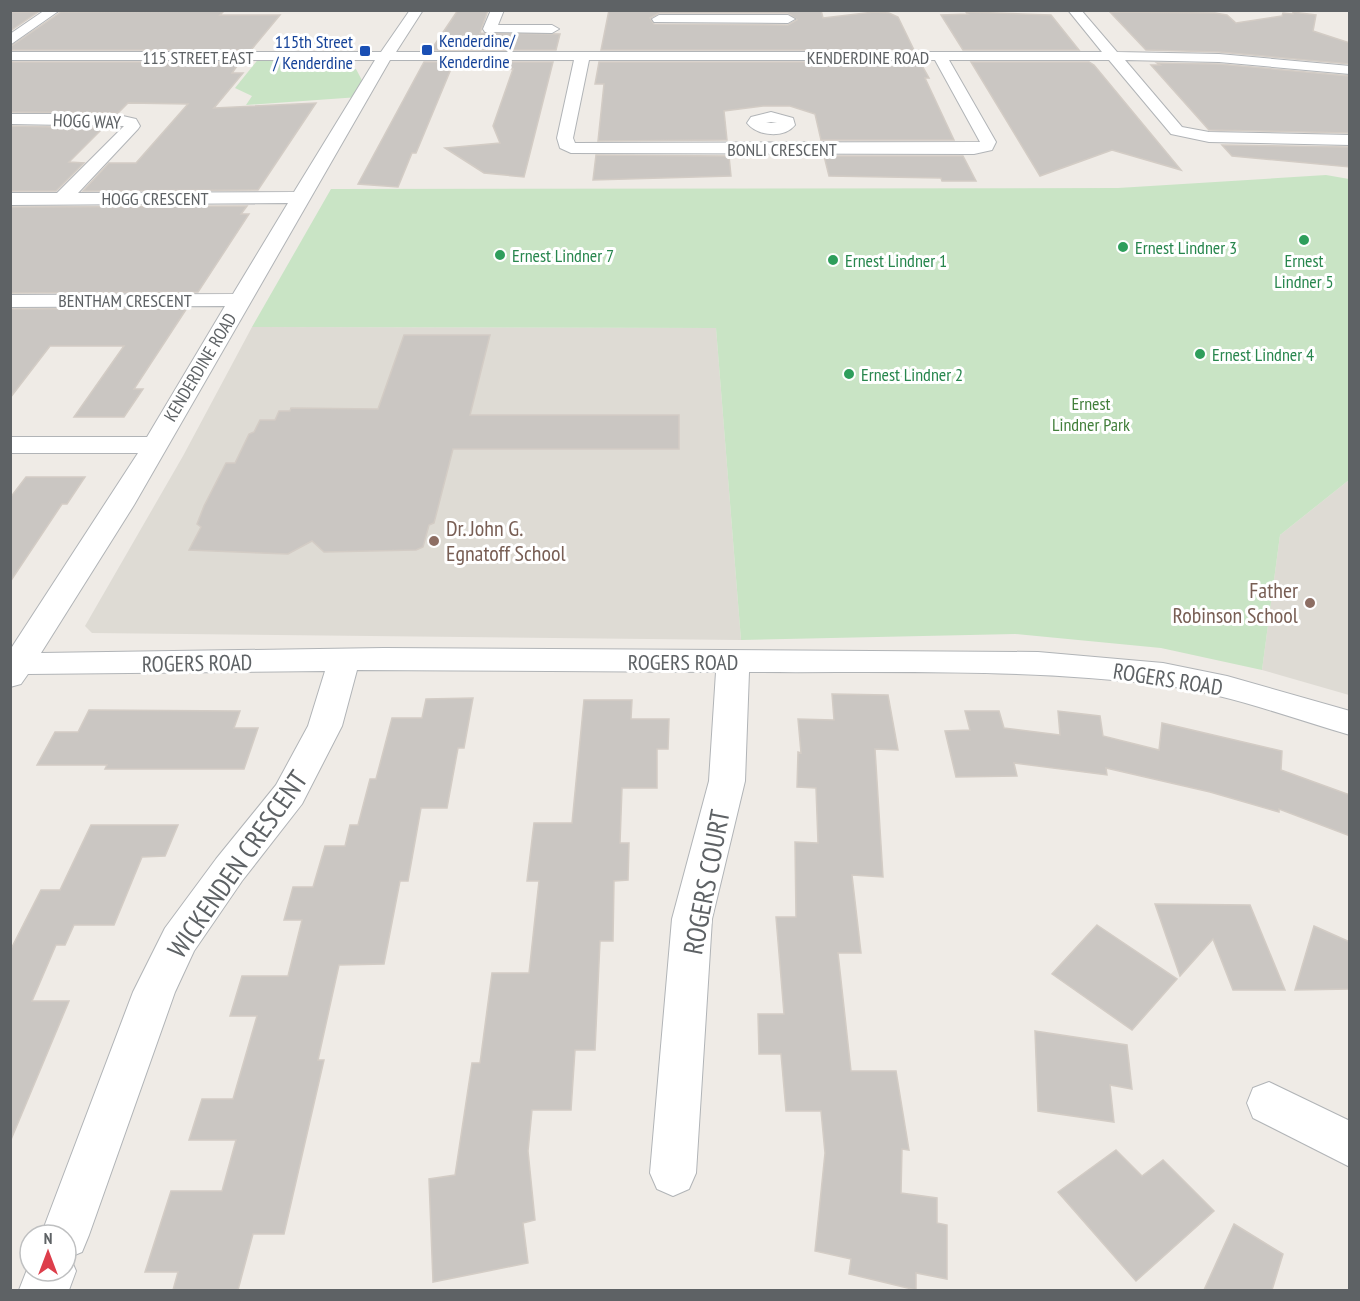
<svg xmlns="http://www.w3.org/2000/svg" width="1360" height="1301" viewBox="0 0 1360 1301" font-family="'PT Sans Narrow',sans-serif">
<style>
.education{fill:#dedbd4}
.green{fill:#c9e4c5}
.building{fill:#cac6c2;stroke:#d3ccc5;stroke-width:1.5;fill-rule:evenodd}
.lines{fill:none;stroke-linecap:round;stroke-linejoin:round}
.minor-casing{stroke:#b1b4b7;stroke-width:2}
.minor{fill:#fff;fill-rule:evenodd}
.transit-dot{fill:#1a4fb4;stroke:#fff;stroke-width:2}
.leisure-dot{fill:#2e9e5b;stroke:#fff;stroke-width:2}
.education-dot{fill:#8d6e63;stroke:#fff;stroke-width:2}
.labels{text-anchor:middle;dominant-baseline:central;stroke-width:6;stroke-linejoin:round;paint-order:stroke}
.far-transit-label{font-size:18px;fill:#164399;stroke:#fff;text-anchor:start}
.far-street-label{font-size:18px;fill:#5e6265;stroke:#fff}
.far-leisure-label{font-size:18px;fill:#27864d;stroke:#fff;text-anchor:start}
.far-park-label{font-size:18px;fill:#427f3b;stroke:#fff}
.education-label{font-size:22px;fill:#785e54;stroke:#fff;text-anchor:start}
.street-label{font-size:22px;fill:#5e6265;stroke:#fff}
.near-street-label{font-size:27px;fill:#5e6265;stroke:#fff}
</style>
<rect width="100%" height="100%" fill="#efebe6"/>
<g class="education">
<path d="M252,327L716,328L741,640L92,633L85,626L183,456Z"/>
<path d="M1349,480V695L1262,670L1280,535Z"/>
</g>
<g class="green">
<path d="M278,56L334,61L356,69L365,86L359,97L246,105L252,96L235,88L260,57Z"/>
<path d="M1326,175L1349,179V480L1280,535L1262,670L1161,648L1015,634L741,640L716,328L252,327L331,189L1118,188Z"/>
</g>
<g class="building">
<path d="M458,10H488L480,33L560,34L556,50H431Z"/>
<path d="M609,10H821L823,18L874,12L889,13L898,17L914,50H601ZM659,13H788L797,20L788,25L654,24L650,18Z"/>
<path d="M224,11L220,15H280L251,50H10V47L61,12Z"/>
<path d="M10,12H38L10,31Z"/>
<path d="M966,12L1051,15L1079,50H963L941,15L968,14Z"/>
<path d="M1110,12L1215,13L1227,15L1236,23L1282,16L1283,13L1293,14V12L1316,15L1313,31L1350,43V64L1219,52L1146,50Z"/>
<path d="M10,62H240L232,73H243L214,108L316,103L258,190L83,191L109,163H136L188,104L128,103L118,113L10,112Z"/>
<path d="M424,62H553L524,177L484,173L445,148L500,143L493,126L513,69H451L416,153H412L398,187L358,184Z"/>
<path d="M599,62H920L929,78H925L954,140H821L815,114L790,106H763L724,111L727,140L598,141L604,84H595Z"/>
<path d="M971,62H1089L1094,65L1181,170L1112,150L1040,176Z"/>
<path d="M1157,63L1219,64L1350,76V133L1209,130L1151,65H1160Z"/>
<path d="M10,126L103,128L69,162L84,163L56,191H10Z"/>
<path d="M1222,145L1350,147V167L1232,156Z"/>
<path d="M596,155L729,156L731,176L593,180Z"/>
<path d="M824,156H963L976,181H942L941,178L829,176Z"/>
<path d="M247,206L241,214H249L198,292L10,293V207Z"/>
<path d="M187,308L134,389H143L124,417H74L124,346H50L10,398V309Z"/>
<path d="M404,335H490L470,415H679V449H453L434,523L429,525L423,547L416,550L324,552L312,541L288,554L189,550L201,527L197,524L204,506L226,463H235L249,434L254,432L260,420H275L279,411H290L291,408L378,409Z"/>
<path d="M26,477H85L67,504H62L10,582V498Z"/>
<path d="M832,694L888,695L898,750L875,749L883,877L852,875L861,953H838L851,1071H896L909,1150L902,1149L901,1193L937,1198V1223L947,1225V1279L916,1273V1290L849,1274L851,1259L815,1251L825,1153L821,1111H786L781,1054H759L758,1014H784L776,917H796L795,842L818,843L816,788L797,787L798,752L801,753L798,719L834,720Z"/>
<path d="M473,698L464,748H458L447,808H421L408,881H400L384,964L339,965L318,1060H324L284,1234H253L238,1290H173L178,1272H145L171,1191H222L236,1140H189L202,1099H233L257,1016H230L242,976H288L302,920H284L293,887H313L325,846H345L350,825H358L370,779H376L392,718H422L426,699Z"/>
<path d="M584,700H632L631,719H669L668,749H657V788H622L620,843H629L628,880L614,881L613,941H600L595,1050H575L571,1110H532L528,1151L535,1220L523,1223L528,1263L433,1282L429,1179L455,1175L472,1063H480L492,973H529L539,881H527L534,823H572Z"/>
<path d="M89,710L240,711L234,728H258L244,769H105L107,765H37L55,732H78Z"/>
<path d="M965,711H999L1004,728L1060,735L1058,711L1100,716L1103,736L1159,750L1162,723L1282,751L1281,770L1350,795V836L1279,809V812L1210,792L1106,768L1107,775L1014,763L1017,776L956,777L945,731L970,730Z"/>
<path d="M91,825H178L165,856L142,857L114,925H74L65,945H56L32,1001H69L10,1142V951L41,890H60Z"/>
<path d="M1155,904L1250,905L1285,990H1233L1213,939L1180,976Z"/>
<path d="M1097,925L1177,979L1132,1030L1052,974Z"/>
<path d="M1314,926L1350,942V989L1295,990Z"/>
<path d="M1035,1031L1127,1045L1132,1089L1110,1085L1114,1122L1038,1111Z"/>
<path d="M1116,1150L1142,1176L1163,1160L1214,1211L1136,1281L1058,1192Z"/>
<path d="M1234,1224L1283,1254L1272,1290H1204Z"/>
</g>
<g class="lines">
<defs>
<g id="minor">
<path d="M45,10H60L10,45V34Z"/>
<path d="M410,10H423L396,52H1102L1068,10H1081L1117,52L1219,54L1350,66V74L1219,62L1125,60L1182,127L1209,132L1350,135V145L1209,142L1171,134L1109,60H949L996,142L992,150L974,154L571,153L560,148L557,138L574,60H390L134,505L41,653L384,648L1038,652L1163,663L1227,676L1350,711V735C1288,717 1225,693 1161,685C1024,668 886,673 749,672L745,781L712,919L696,1173L689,1189L673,1196L657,1189L650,1173L672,919L709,781L716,672L357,670L342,726L302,804L242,881L194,951L175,992L89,1235L82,1252L70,1257L76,1271L69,1290H19L30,1262V1271H66V1235H41L133,992L165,928L216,859L276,785L308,726L325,671L28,674L21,684L10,687V650L138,453H10V437H147L225,306L10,307V295L233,294L288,203L10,205V193H57L124,126L10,124V114H114L136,119L140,126L138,129L78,193L294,192L375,60H10V52H381ZM589,60H935L980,142L575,143L573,138Z"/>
<path d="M491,10H504L498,25H552L559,29L552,33L485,32L483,29Z"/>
<path d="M659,15H788L795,19L788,23L654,22L652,19Z"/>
<path d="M771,112L793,118L795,125C784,139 757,136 747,123L751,117ZM771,122L777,123H766Z"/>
<path d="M1269,1082L1350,1121V1167L1253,1118L1247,1103L1253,1088Z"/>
</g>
</defs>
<use href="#minor" class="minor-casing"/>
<use href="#minor" class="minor"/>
</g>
<g class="transit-dot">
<rect x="421" y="44" width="12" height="12" rx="3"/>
<rect x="359" y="45" width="12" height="12" rx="3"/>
</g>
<g class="leisure-dot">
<circle cx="1304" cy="240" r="6"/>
<circle cx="1123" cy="247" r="6"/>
<circle cx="500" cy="255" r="6"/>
<circle cx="833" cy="260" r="6"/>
<circle cx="1200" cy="354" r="6"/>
<circle cx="849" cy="374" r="6"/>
</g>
<g class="education-dot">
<circle cx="434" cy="541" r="6"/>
<circle cx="1310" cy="603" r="6"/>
</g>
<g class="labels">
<g class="far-transit-label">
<text x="439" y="40">Kenderdine/<tspan x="439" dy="21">Kenderdine</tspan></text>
<text x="353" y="41" text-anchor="end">115th Street<tspan x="353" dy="21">/ Kenderdine</tspan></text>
</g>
<g class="far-street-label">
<text x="198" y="57">115 STREET EAST</text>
<text x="868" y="57">KENDERDINE ROAD</text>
<text transform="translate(87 121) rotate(2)">HOGG WAY</text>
<text x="782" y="149">BONLI CRESCENT</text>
<text x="155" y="198">HOGG CRESCENT</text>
<text x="125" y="300">BENTHAM CRESCENT</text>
<text transform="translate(200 367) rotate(-59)">KENDERDINE ROAD</text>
</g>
<g class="far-leisure-label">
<text x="1135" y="247">Ernest Lindner 3</text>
<text x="512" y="255">Ernest Lindner 7</text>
<text x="845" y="260">Ernest Lindner 1</text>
<text x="1304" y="260" text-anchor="middle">Ernest<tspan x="1304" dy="21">Lindner 5</tspan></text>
<text x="1212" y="354">Ernest Lindner 4</text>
<text x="861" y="374">Ernest Lindner 2</text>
</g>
<g class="far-park-label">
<text x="1091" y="403">Ernest<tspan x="1091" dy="21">Lindner Park</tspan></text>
</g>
<g class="education-label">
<text x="446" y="528">Dr. John G.<tspan x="446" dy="25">Egnatoff School</tspan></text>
<text x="1298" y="590" text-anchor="end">Father<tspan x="1298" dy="25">Robinson School</tspan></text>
</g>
<g class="street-label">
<text x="683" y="662">ROGERS ROAD</text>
<text transform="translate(197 663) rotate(-1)">ROGERS ROAD</text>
<text transform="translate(1168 679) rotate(9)">ROGERS ROAD</text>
</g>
<g class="near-street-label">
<text transform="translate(237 864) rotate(-55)">WICKENDEN CRESCENT</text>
<text transform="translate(706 882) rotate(-79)">ROGERS COURT</text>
</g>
</g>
<rect width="1360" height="1301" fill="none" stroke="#5e6265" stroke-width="24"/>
<g transform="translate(48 1253)"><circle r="28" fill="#ffffff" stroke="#bfc0c1" stroke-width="1.5"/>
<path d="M0-4.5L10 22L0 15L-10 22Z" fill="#dd3e4b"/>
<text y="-9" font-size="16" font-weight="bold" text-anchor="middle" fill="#5e6265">N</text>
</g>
</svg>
